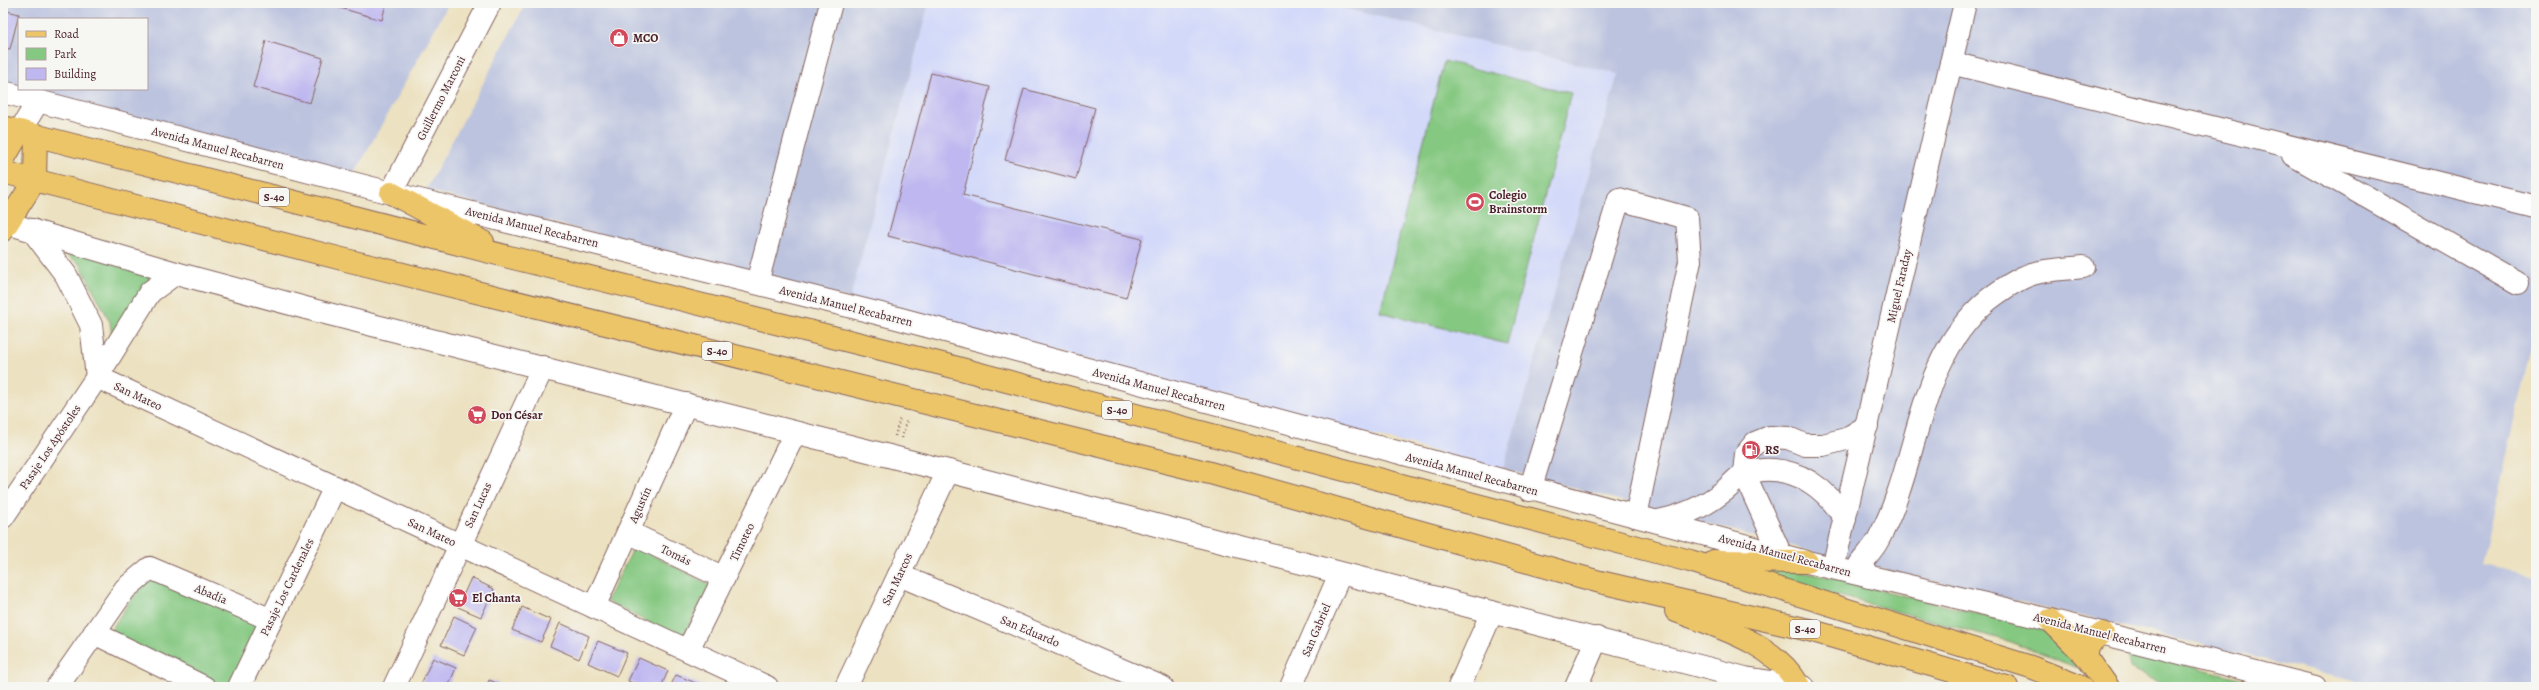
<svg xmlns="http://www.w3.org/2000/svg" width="2539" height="690" viewBox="0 0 2539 690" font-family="Alegreya,serif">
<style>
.built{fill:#d3d9f9}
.industrial{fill:#bcc3de}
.green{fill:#85c881;stroke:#687456}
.building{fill:#beb7f0}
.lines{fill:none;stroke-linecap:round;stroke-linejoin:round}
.minor-casing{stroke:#83635f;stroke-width:24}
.major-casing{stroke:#83635f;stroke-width:24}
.path{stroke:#83635f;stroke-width:2.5;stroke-dasharray:1 3;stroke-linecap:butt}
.minor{stroke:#fff;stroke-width:22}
.major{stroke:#edc569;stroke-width:22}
.labels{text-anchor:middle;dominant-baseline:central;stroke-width:3.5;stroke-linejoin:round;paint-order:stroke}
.shield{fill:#f6f6f2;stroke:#7e6067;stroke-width:1}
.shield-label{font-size:11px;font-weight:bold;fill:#4a1f2b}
.poi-label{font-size:12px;font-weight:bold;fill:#4a1f2b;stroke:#f6f6f2;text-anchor:start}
.street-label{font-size:12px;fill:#4a1f2b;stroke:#f6f6f2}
</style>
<rect width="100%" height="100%" fill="#f6f6f2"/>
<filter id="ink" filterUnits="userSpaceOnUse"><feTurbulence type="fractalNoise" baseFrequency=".025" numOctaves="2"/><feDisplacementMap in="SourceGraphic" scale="8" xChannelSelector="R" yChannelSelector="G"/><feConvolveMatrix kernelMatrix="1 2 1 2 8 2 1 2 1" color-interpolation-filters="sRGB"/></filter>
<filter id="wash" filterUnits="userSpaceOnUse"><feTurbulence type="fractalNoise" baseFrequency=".012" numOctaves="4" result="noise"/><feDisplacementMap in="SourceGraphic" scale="16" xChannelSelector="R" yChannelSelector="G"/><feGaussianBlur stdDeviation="0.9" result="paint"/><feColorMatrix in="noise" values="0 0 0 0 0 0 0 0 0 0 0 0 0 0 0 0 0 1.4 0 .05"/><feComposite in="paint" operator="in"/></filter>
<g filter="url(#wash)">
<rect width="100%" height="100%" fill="#ece1c0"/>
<path class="built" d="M929,3H1322L1618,74L1503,469L850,299Z"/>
<g class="industrial">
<path d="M3,3H449L355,173L21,89H147V19H19V89L3,85Z"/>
<path d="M526,3H929L850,299L426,190Z"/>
<path d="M1322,3H2536V325L2481,565L2536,576V687H2380L1836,558L1503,469L1618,74Z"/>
</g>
<g class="green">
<path d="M1444,61L1571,93L1507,344L1380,312Z"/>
<path d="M47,242L162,276L113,344L110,322L80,264Z"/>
<path d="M635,546L710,585L682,639L606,601Z"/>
<path d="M1750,568L1790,570L1828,577L2044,630C2063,638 2069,650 2078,668L2005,640L1756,574Z"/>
<path d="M152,576L261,624L230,687H222L109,633L132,598Z"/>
<path d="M2139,654L2278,687H2172L2130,668L2128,660Z"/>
</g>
<g id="blocks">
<g class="building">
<path d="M323,3H386L382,20Z"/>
<path d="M3,10L19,14L10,49L3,48Z"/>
<path d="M266,41L323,58L310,103L253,87Z"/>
<path d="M931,73L990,87L963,195L1142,239L1126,298L888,236Z"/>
<path d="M1024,89L1095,108L1076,179L1005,160Z"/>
<path d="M471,578L494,589L481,617L458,607Z"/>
<path d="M522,607L551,620L541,642L512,630Z"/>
<path d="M454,616L477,627L464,655L441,645Z"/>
<path d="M560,623L589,636L579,659L550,646Z"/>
<path d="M598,641L627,653L617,676L588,663Z"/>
<path d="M433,658L456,668L448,687L420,686Z"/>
<path d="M639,658L668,671L661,687H642L628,681Z"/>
<path d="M676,675L691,681L705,687H670Z"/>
<path d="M489,680L506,687H486Z"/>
</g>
</g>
</g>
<g filter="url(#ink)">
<use href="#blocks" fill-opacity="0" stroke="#83635f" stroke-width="1"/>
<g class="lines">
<defs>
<g id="minor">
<path d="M1951,63L2536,207"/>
<path d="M3,92L391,193L897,318L1807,562L2002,608L2315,687"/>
<path d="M20,131L38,101"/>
<path d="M2293,155L2518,283"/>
<path d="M391,193L490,3"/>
<path d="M3,222L176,273L313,310L948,471L1745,678L1803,687"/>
<path d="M32,230L66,275L91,325L97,377"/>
<path d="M757,283L831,3"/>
<path d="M97,377L767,687"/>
<path d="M1530,490L1619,199L1687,218L1690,261L1636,516"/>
<path d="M3,517L97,377L150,292L176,273"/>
<path d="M1658,521C1683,516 1704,507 1724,491C1731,486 1738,476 1745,473C1750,471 1757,471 1763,470C1799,468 1827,489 1845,519"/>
<path d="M628,532L724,578"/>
<path d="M1781,555L1744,473L1746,454L1755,443L1770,437L1788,438L1805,445H1823L1846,439L1867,426"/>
<path d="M1833,568L1965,3"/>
<path d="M899,575L1162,687"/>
<path d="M1869,577L1860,564C1866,556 1874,548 1878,540C1921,461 1915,361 1988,300C2001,290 2017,279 2032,274C2048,269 2067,269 2083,267"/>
<path d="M594,607L686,404"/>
<path d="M94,633L204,687"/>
<path d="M688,650L795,433"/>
<path d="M57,687L125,589L150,568L272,620"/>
<path d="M239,687L335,487"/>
<path d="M394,687L543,367"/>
<path d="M846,687L948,471"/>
<path d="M1291,687L1340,574"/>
<path d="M1459,687L1492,612"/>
<path d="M1576,687L1597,638"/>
</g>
<g id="major">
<path d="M3,127L513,258L946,365L1690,561L2031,667L2081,687"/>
<path d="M3,160L20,131"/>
<path d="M3,172L346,260L1210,473L1600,582L1809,630L2007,687"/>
<path d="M391,193L483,242"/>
<path d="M3,230L35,180L36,135"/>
<path d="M1714,561L1807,562"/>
<path d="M1676,611C1720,628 1775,643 1799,686"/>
<path d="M2050,620L2086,656L2108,687"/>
<path d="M2086,656L2089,643L2103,633"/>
</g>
</defs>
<use href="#minor" class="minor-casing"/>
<use href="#major" class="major-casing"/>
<g class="path">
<path d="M895,436L900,418"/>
<path d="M902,438L907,419"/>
</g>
<use href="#minor" class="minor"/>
<use href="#major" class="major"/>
</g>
</g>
<defs>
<symbol id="shop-disc" viewBox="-11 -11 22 22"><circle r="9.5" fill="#d1495b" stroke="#f6f6f2"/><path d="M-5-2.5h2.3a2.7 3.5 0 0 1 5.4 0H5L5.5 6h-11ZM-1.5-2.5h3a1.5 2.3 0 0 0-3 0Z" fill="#fff"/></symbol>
<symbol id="stadium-disc" viewBox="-11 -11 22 22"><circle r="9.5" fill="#d1495b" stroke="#f6f6f2"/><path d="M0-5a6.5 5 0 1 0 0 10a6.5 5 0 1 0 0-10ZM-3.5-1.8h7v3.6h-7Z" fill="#fff"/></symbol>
<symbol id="supermarket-disc" viewBox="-11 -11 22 22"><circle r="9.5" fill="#d1495b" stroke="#f6f6f2"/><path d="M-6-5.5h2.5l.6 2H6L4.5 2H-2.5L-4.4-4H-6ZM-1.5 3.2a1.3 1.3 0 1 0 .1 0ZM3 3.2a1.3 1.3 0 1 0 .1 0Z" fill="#fff"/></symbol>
<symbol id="fuel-disc" viewBox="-11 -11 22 22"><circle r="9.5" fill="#d1495b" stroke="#f6f6f2"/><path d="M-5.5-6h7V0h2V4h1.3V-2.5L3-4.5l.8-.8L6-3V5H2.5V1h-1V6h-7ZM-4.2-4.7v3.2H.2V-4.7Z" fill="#fff"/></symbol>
</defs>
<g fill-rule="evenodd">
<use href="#shop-disc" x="608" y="27" width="22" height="22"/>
<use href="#stadium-disc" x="1464" y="191" width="22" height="22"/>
<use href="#supermarket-disc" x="466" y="404" width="22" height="22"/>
<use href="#fuel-disc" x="1740" y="439" width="22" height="22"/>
<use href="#supermarket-disc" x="447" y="587" width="22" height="22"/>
</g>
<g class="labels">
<g class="shield">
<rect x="259" y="188" width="30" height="18" rx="3"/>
<rect x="702" y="342" width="30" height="18" rx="3"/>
<rect x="1102" y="401" width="30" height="18" rx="3"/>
<rect x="1790" y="620" width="30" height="18" rx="3"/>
</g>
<g class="shield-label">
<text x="274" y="197">S-40</text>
<text x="717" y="351">S-40</text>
<text x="1117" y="410">S-40</text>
<text x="1805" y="629">S-40</text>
</g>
<g class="poi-label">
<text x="633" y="38">MCO</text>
<text x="1489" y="195">Colegio<tspan x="1489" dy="14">Brainstorm</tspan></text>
<text x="491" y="415">Don César</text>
<text x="1765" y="450">RS</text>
<text x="472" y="598">El Chanta</text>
</g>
<g class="street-label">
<text transform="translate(441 98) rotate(-63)">Guillermo Marconi</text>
<text transform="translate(218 148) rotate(15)">Avenida Manuel Recabarren</text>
<text transform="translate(532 227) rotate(14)">Avenida Manuel Recabarren</text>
<text transform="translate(1899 286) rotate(-77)">Miguel Faraday</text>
<text transform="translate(846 306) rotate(14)">Avenida Manuel Recabarren</text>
<text transform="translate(1159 389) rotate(15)">Avenida Manuel Recabarren</text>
<text transform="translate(138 396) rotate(25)">San Mateo</text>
<text transform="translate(50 447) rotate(-56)">Pasaje Los Apóstoles</text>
<text transform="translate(1472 474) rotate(15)">Avenida Manuel Recabarren</text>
<text transform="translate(478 505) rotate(-65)">San Lucas</text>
<text transform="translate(640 505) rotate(-66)">Agustín</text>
<text transform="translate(432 532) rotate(25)">San Mateo</text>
<text transform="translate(742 542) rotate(-64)">Timoteo</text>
<text transform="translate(676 555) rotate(26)">Tomás</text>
<text transform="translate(1785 555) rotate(15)">Avenida Manuel Recabarren</text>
<text transform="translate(897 579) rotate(-65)">San Marcos</text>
<text transform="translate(287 587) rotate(-64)">Pasaje Los Cardenales</text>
<text transform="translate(211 594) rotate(23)">Abadía</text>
<text transform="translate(1316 630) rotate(-67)">San Gabriel</text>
<text transform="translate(1030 631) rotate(23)">San Eduardo</text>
<text transform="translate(2100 633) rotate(14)">Avenida Manuel Recabarren</text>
</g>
</g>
<rect width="2539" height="690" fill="none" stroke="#f6f6f2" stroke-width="16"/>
<rect x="18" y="18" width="130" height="72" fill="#f6f6f2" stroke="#b1a0a2"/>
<rect x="26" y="31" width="20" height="6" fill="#edc569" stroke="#b1a0a2"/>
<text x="54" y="38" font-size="12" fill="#4a1f2b">Road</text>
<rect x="26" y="48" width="20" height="12" fill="#85c881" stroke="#b1a0a2"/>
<text x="54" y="58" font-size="12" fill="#4a1f2b">Park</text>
<rect x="26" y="68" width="20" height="12" fill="#beb7f0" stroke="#b1a0a2"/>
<text x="54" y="78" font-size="12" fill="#4a1f2b">Building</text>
</svg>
